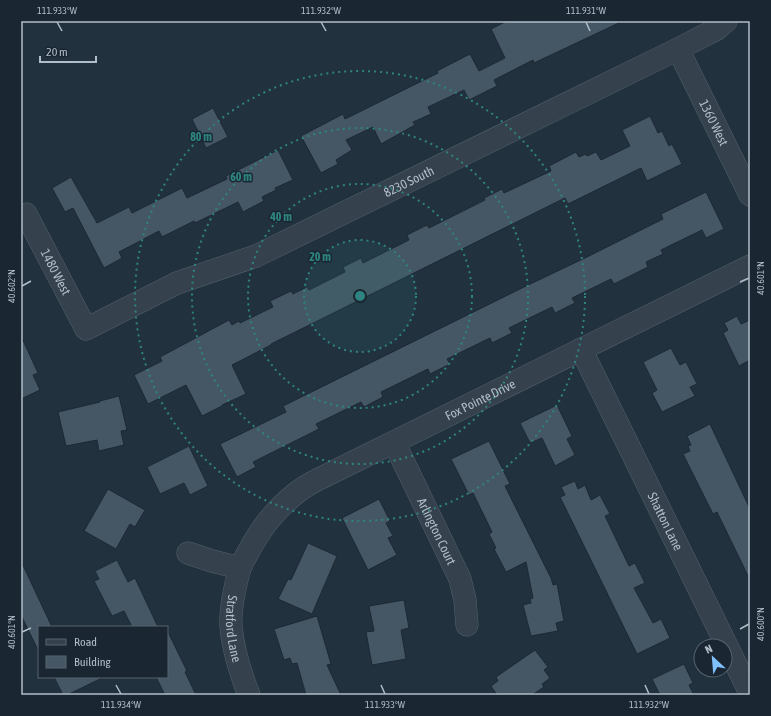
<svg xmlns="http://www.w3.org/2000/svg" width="771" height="716" viewBox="0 0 771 716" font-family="'Asap Condensed',sans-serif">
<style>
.building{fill:#455764;stroke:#1c2935}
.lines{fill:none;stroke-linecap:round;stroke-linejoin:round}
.minor-casing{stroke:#53606c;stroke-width:23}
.minor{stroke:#35424e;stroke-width:22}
.ticks{fill:none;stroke:#b1bdc9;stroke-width:1.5}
.ring{fill:none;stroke:#2f8480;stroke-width:2;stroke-dasharray:2 4}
.labels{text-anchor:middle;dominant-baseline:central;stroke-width:3;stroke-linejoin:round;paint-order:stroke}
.street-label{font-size:13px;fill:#b1bdc9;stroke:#1a2733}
.centre{fill:#2f8480;stroke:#1a2733;stroke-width:2}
.ring-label{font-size:12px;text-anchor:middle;font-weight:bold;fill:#2f8480;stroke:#1a2733;stroke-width:3;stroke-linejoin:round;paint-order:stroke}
.neatline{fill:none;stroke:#b1bdc9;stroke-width:1.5}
.ticks-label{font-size:10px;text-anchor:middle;fill:#b1bdc9}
</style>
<rect width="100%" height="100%" fill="#21313e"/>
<g class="building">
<path d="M507,21H623L534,63L533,60L494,80L497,86L469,100L464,90L428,107L431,114L413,122L415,125L381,144L373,127L346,140L352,150L336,160L338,164L321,173L301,136L343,114L345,119L438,73L437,71L470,54L479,71L505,58L491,29Z"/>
<path d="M213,108L228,137L206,148L192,119Z"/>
<path d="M650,116L658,133L662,131L669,146L672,144L682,164L647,181L641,168L568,204L565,198L271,344V345L232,365L246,394L222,405V406L202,416L186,385L148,404L134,375L162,361L160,357L229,320L232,325L239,321L240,323L273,307L270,301L291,291L293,294L307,287L309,290L345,272L343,267L361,258L363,263L409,240L407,235L427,225L429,228L485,200L484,198L502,189L504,193L551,171L549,166L576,152L579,157L586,154L587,156L596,152L601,160L630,146L622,130Z"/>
<path d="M278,150L293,180L275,188L276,190L262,197L264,201L243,212L238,202L195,223L194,221L162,237L159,231L119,252L122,258L104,268L73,208L65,212L52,188L71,177L97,223L129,207L132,213L182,188L187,198L227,179L226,176Z"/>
<path d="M706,192L724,229L706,238L702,230L661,250L663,254L646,262L648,267L614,284L611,279L572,298L575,303L555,313L552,307L509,328L512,333L492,343L490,338L447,359L450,364L430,374L428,369L381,392L383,397L364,407L361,402L316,424L319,429L253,462L256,467L237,477L220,444L286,412L283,406L524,287L587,257L663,219L661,214Z"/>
<path d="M737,316L741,324L750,320V360L739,366L723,333L728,330L724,323Z"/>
<path d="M21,336L38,373L33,375L40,390L21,399Z"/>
<path d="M671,348L680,365L686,362L697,384L690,387L695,396L662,412L652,393L657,390L643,362Z"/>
<path d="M119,396L127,430L121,431L124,445L99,451L97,440L66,446L58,412L100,402V401Z"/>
<path d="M557,405L572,436L567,439L575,455L555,466L542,438L530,443L520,423Z"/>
<path d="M710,424L750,509V580L717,512L713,514L683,454L690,451L688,446L691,445L687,436Z"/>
<path d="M489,441L510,484L505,486L551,578L553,585L557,584L564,621L556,623L558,631L531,636L523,605L531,603L530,599L533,598L526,562L506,572L494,549L496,548L489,534L492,532L473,493L469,495L451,459Z"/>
<path d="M189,446L208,486L190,495L184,483L160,494L147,467Z"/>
<path d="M575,481L578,489L585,485L591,500L600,495L610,514L605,516L629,566L635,563L645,583L634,588L653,623L661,619L670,638L637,654L560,497L565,495L561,487Z"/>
<path d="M108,489L145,510L135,527L130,524L116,549L84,531Z"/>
<path d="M379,499L390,521L386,523L393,536L388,538L397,555L368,570L342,518Z"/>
<path d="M308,543L337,556L312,614L278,599L288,579L291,580Z"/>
<path d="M117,560L128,582L135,578L158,627H132L124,611L112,616L94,581L99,579L95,571Z"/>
<path d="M21,561L52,627H39V652L21,615Z"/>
<path d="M404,600L409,628L401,630L406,659L372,665L366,632L374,631L369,606Z"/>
<path d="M317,616L331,664L327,665L341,695H306L297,663L292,664L290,658L284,660L274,629Z"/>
<path d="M167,630L187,671L185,672L196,695H165L156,677H167Z"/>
<path d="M535,650L548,667L544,670L550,678L542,684L544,687L532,695H497L491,686L498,681L496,677Z"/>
<path d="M684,664L693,683L689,685L694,695H660L652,679Z"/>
<path d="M54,677H104L67,695H63Z"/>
</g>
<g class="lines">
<defs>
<g id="minor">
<path id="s1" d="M678,49L750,195"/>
<path id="s2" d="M21,217L26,214L86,329L177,283L256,256L678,49L717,29L726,21"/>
<path id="s3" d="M581,349L750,693"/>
<path id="s4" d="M394,442L460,579L465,600L467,625"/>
<path id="s5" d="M188,553L212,561L240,568C235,586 230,606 231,626C233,650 240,672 249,695"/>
<path id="s6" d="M240,568C255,537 269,515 295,494C302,488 311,483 319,479L750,266"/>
</g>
</defs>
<use href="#minor" class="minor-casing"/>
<use href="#minor" class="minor"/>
</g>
<path class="ticks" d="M57,22L62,31M321,22L326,31M586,22L590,31M740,282L749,278M22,286L31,281M740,629L749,624M22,632L31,628M116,685L121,694M381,685L385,694M645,685L649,694"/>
<circle cx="360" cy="296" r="56" fill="#2f8480" fill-opacity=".12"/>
<g class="ring">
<circle cx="360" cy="296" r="56"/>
<circle cx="360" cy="296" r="112"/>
<circle cx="360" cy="296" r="168"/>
<circle cx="360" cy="296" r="225"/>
</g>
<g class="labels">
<g class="street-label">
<text stroke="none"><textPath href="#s1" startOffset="82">1360 West</textPath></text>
<text stroke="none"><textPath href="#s2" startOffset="491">8230 South</textPath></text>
<text stroke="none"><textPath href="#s2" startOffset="71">1480 West</textPath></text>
<text stroke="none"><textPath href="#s6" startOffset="301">Fox Pointe Drive</textPath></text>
<text stroke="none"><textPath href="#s3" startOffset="192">Shatton Lane</textPath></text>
<text stroke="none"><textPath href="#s4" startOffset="99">Arlington Court</textPath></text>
<text stroke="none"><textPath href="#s5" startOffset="116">Stratford Lane</textPath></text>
</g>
</g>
<circle cx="360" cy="296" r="6" class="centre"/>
<g class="ring-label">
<text x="201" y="141">80 m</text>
<text x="241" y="181">60 m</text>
<text x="281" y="221">40 m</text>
<text x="320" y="261">20 m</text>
</g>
<rect width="771" height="716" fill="none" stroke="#1a2733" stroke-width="44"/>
<rect x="38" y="626" width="130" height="52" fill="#1a2733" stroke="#56636f"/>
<rect x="46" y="639" width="20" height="6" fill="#35424e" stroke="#56636f"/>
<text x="74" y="646" font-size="12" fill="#b1bdc9">Road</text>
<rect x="46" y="656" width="20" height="12" fill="#455764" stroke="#56636f"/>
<text x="74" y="666" font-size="12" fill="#b1bdc9">Building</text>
<g transform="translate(713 658) rotate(334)"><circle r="19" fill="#1a2733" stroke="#56636f"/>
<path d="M0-3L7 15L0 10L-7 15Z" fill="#80c1ff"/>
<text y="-6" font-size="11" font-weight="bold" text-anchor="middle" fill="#b1bdc9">N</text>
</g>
<path d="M40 56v6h56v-6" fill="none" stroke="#b1bdc9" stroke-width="2"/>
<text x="46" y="56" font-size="12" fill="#b1bdc9" stroke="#1a2733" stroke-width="3" paint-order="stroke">20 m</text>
<rect x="22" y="22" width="727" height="672" class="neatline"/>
<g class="ticks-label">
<text x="57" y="14">111.933°W</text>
<text x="321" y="14">111.932°W</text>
<text x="586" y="14">111.931°W</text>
<text transform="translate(760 278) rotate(-90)" y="4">40.601°N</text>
<text transform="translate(11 286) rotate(-90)" y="4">40.602°N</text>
<text transform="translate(760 624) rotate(-90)" y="4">40.600°N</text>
<text transform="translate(11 632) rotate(-90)" y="4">40.601°N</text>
<text x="121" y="708">111.934°W</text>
<text x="385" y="708">111.933°W</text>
<text x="649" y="708">111.932°W</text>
</g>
</svg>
